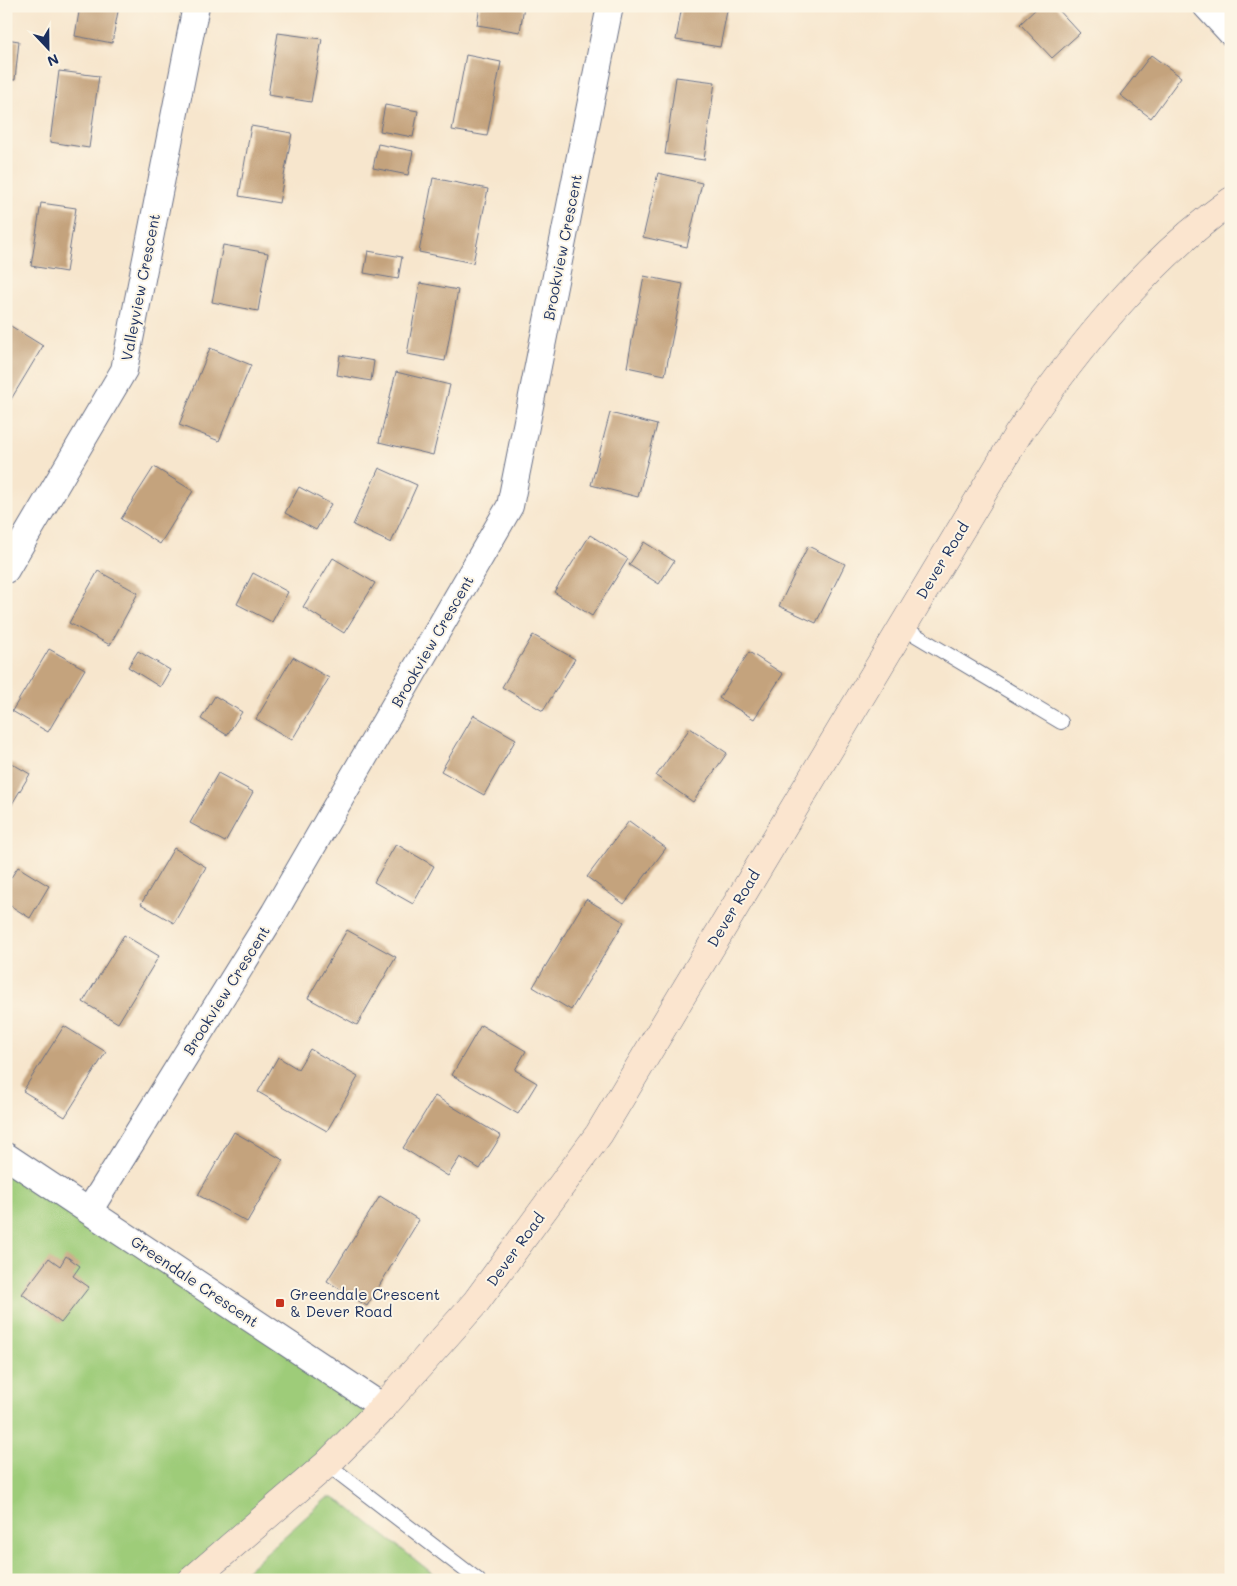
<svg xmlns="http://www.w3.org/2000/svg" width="1237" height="1586" viewBox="0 0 1237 1586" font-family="Mali,sans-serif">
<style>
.green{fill:#9ecc79;stroke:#5c7e6c}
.building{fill:#c4a37d}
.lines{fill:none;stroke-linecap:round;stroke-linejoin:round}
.service-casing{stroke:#686f85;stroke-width:16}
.minor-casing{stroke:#686f85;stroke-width:28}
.secondary-casing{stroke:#686f85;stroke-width:29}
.service{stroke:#fff;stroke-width:14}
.minor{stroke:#fff;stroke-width:26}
.secondary{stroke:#fbe5cf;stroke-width:28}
.poi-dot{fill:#c8321e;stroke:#fcf5e5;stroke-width:2}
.labels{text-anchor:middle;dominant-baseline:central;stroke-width:4;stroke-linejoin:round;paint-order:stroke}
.street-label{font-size:15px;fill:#1b2f5e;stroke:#fcf5e5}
.poi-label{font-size:15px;fill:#1b2f5e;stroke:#fcf5e5;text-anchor:start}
</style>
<rect width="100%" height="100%" fill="#fcf5e5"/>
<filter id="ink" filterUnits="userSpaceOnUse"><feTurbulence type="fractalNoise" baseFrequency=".02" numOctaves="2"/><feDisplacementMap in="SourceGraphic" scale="10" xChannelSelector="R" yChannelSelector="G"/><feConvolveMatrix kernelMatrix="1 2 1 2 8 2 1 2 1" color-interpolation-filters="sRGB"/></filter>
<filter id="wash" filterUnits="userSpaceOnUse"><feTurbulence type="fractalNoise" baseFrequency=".0096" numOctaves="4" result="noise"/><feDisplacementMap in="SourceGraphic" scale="20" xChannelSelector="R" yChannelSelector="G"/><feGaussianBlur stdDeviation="1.12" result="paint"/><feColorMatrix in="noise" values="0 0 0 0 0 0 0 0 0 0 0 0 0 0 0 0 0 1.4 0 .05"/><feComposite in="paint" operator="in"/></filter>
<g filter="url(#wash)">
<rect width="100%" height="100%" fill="#f7e6cd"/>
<g class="green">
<path d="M6,1156L383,1407L192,1580H6Z"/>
<path d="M327,1498H333L344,1504L441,1580H236Z"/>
</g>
<g id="blocks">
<g class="building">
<path d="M80,6H119L112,43L75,36Z"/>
<path d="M480,6H524L520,32L477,25Z"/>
<path d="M682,6H728L720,47L676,40Z"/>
<path d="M1039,6H1055L1080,33L1052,58L1020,24Z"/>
<path d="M278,33L322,39L311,102L268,95Z"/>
<path d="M6,39L19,41L15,80L6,79Z"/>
<path d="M466,55L501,62L487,136L452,130Z"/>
<path d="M1151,55L1181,77L1151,118L1120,95Z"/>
<path d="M59,71L99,76L89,148L50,142Z"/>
<path d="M676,77L715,82L704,160L665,154Z"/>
<path d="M385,105L418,111L413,137L380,131Z"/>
<path d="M251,126L292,133L279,203L239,196Z"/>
<path d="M378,144L413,151L408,175L373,168Z"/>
<path d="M658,173L702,183L687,247L643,237Z"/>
<path d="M433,178L488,189L473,263L419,252Z"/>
<path d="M41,203L76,208L66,272L31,266Z"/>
<path d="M223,245L268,253L258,311L212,302Z"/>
<path d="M368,251L402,257L398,279L364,273Z"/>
<path d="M644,276L683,284L665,375L627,367Z"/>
<path d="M420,283L458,290L445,361L407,354Z"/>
<path d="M6,323L43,346L10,401L6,399Z"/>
<path d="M210,348L251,365L219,441L179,425Z"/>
<path d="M340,355L374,361L371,381L337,375Z"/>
<path d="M396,372L450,385L433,455L379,442Z"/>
<path d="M610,413L657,425L638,497L591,485Z"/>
<path d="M154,467L193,491L160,544L121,519Z"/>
<path d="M379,468L417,485L391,543L353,525Z"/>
<path d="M299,487L331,504L316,530L285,513Z"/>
<path d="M590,535L628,559L592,616L554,592Z"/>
<path d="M644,542L674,561L659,584L629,565Z"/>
<path d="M808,546L845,564L816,623L779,606Z"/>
<path d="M333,558L375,583L344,633L303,607Z"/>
<path d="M98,571L138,593L110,645L69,623Z"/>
<path d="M253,573L288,592L272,622L237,604Z"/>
<path d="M533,635L575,659L543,711L502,687Z"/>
<path d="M49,649L85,669L48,732L12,711Z"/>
<path d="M138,651L170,670L160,687L128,667Z"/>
<path d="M749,652L783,674L754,719L719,698Z"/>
<path d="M293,657L329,678L292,740L256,719Z"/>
<path d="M215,696L242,712L227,735L201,719Z"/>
<path d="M474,715L516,739L484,795L441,771Z"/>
<path d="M690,728L727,753L693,802L656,776Z"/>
<path d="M6,760L30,774L6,814Z"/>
<path d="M218,773L253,792L225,842L190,823Z"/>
<path d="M629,821L666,848L624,904L587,877Z"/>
<path d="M396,844L434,866L413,904L374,882Z"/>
<path d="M174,848L206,867L174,923L141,904Z"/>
<path d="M18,867L49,886L30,918L6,903V885Z"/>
<path d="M586,899L624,922L571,1010L533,987Z"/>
<path d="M347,930L396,957L357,1025L308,998Z"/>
<path d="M124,935L159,956L118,1023L83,1002Z"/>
<path d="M481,1025L526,1051L515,1070L537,1083L518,1114L452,1075Z"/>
<path d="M64,1026L106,1052L65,1117L23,1091Z"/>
<path d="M310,1049L358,1077L327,1131L258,1092L278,1057L298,1069Z"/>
<path d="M435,1096L501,1136L480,1169L460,1157L448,1176L403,1148Z"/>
<path d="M234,1132L283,1160L247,1222L198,1195Z"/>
<path d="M380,1196L419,1220L367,1306L327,1281Z"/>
<path d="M66,1256L80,1266L73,1276L89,1287L61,1323L22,1294L49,1258L60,1266Z"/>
</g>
</g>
</g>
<g filter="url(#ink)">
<use href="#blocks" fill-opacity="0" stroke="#686f85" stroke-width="1"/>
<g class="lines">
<defs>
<g id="service">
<path d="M902,627L1061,722"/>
<path d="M327,1464L478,1580"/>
</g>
<g id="minor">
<path d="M1206,6L1231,33"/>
<path d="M6,570L124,370L196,6"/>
<path d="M6,1156L383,1407"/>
<path d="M89,1211L274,913L510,506L610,6"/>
</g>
<path id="secondary" d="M192,1580L327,1464L383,1407L476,1302L599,1134L1018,434C1077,349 1146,262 1231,201"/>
</defs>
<use href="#service" class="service-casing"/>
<use href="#minor" class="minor-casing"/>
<use href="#secondary" class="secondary-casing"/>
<use href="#service" class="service"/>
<use href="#minor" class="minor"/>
<use href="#secondary" class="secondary"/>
</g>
</g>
<rect class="poi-dot" x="275" y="1298" width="10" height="10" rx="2.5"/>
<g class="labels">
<g class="street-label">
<text transform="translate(562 247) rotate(-79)">Brookview Crescent</text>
<text transform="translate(140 287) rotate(-79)">Valleyview Crescent</text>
<text transform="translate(942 560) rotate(-59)">Dever Road</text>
<text transform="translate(432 641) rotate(-60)">Brookview Crescent</text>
<text transform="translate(733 908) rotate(-59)">Dever Road</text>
<text transform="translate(226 990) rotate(-58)">Brookview Crescent</text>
<text transform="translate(515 1249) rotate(-54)">Dever Road</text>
<text transform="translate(195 1281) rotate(34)">Greendale Crescent</text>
</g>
<g class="poi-label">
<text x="290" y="1294">Greendale Crescent<tspan x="290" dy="17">&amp; Dever Road</tspan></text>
</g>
</g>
<rect width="1237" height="1586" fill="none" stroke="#fcf5e5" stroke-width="25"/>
<g transform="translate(48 48) rotate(158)" stroke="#fcf5e5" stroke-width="4" paint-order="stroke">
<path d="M0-4L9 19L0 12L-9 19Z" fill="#1b2f5e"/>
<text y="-8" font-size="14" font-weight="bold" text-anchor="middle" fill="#1b2f5e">N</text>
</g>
</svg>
